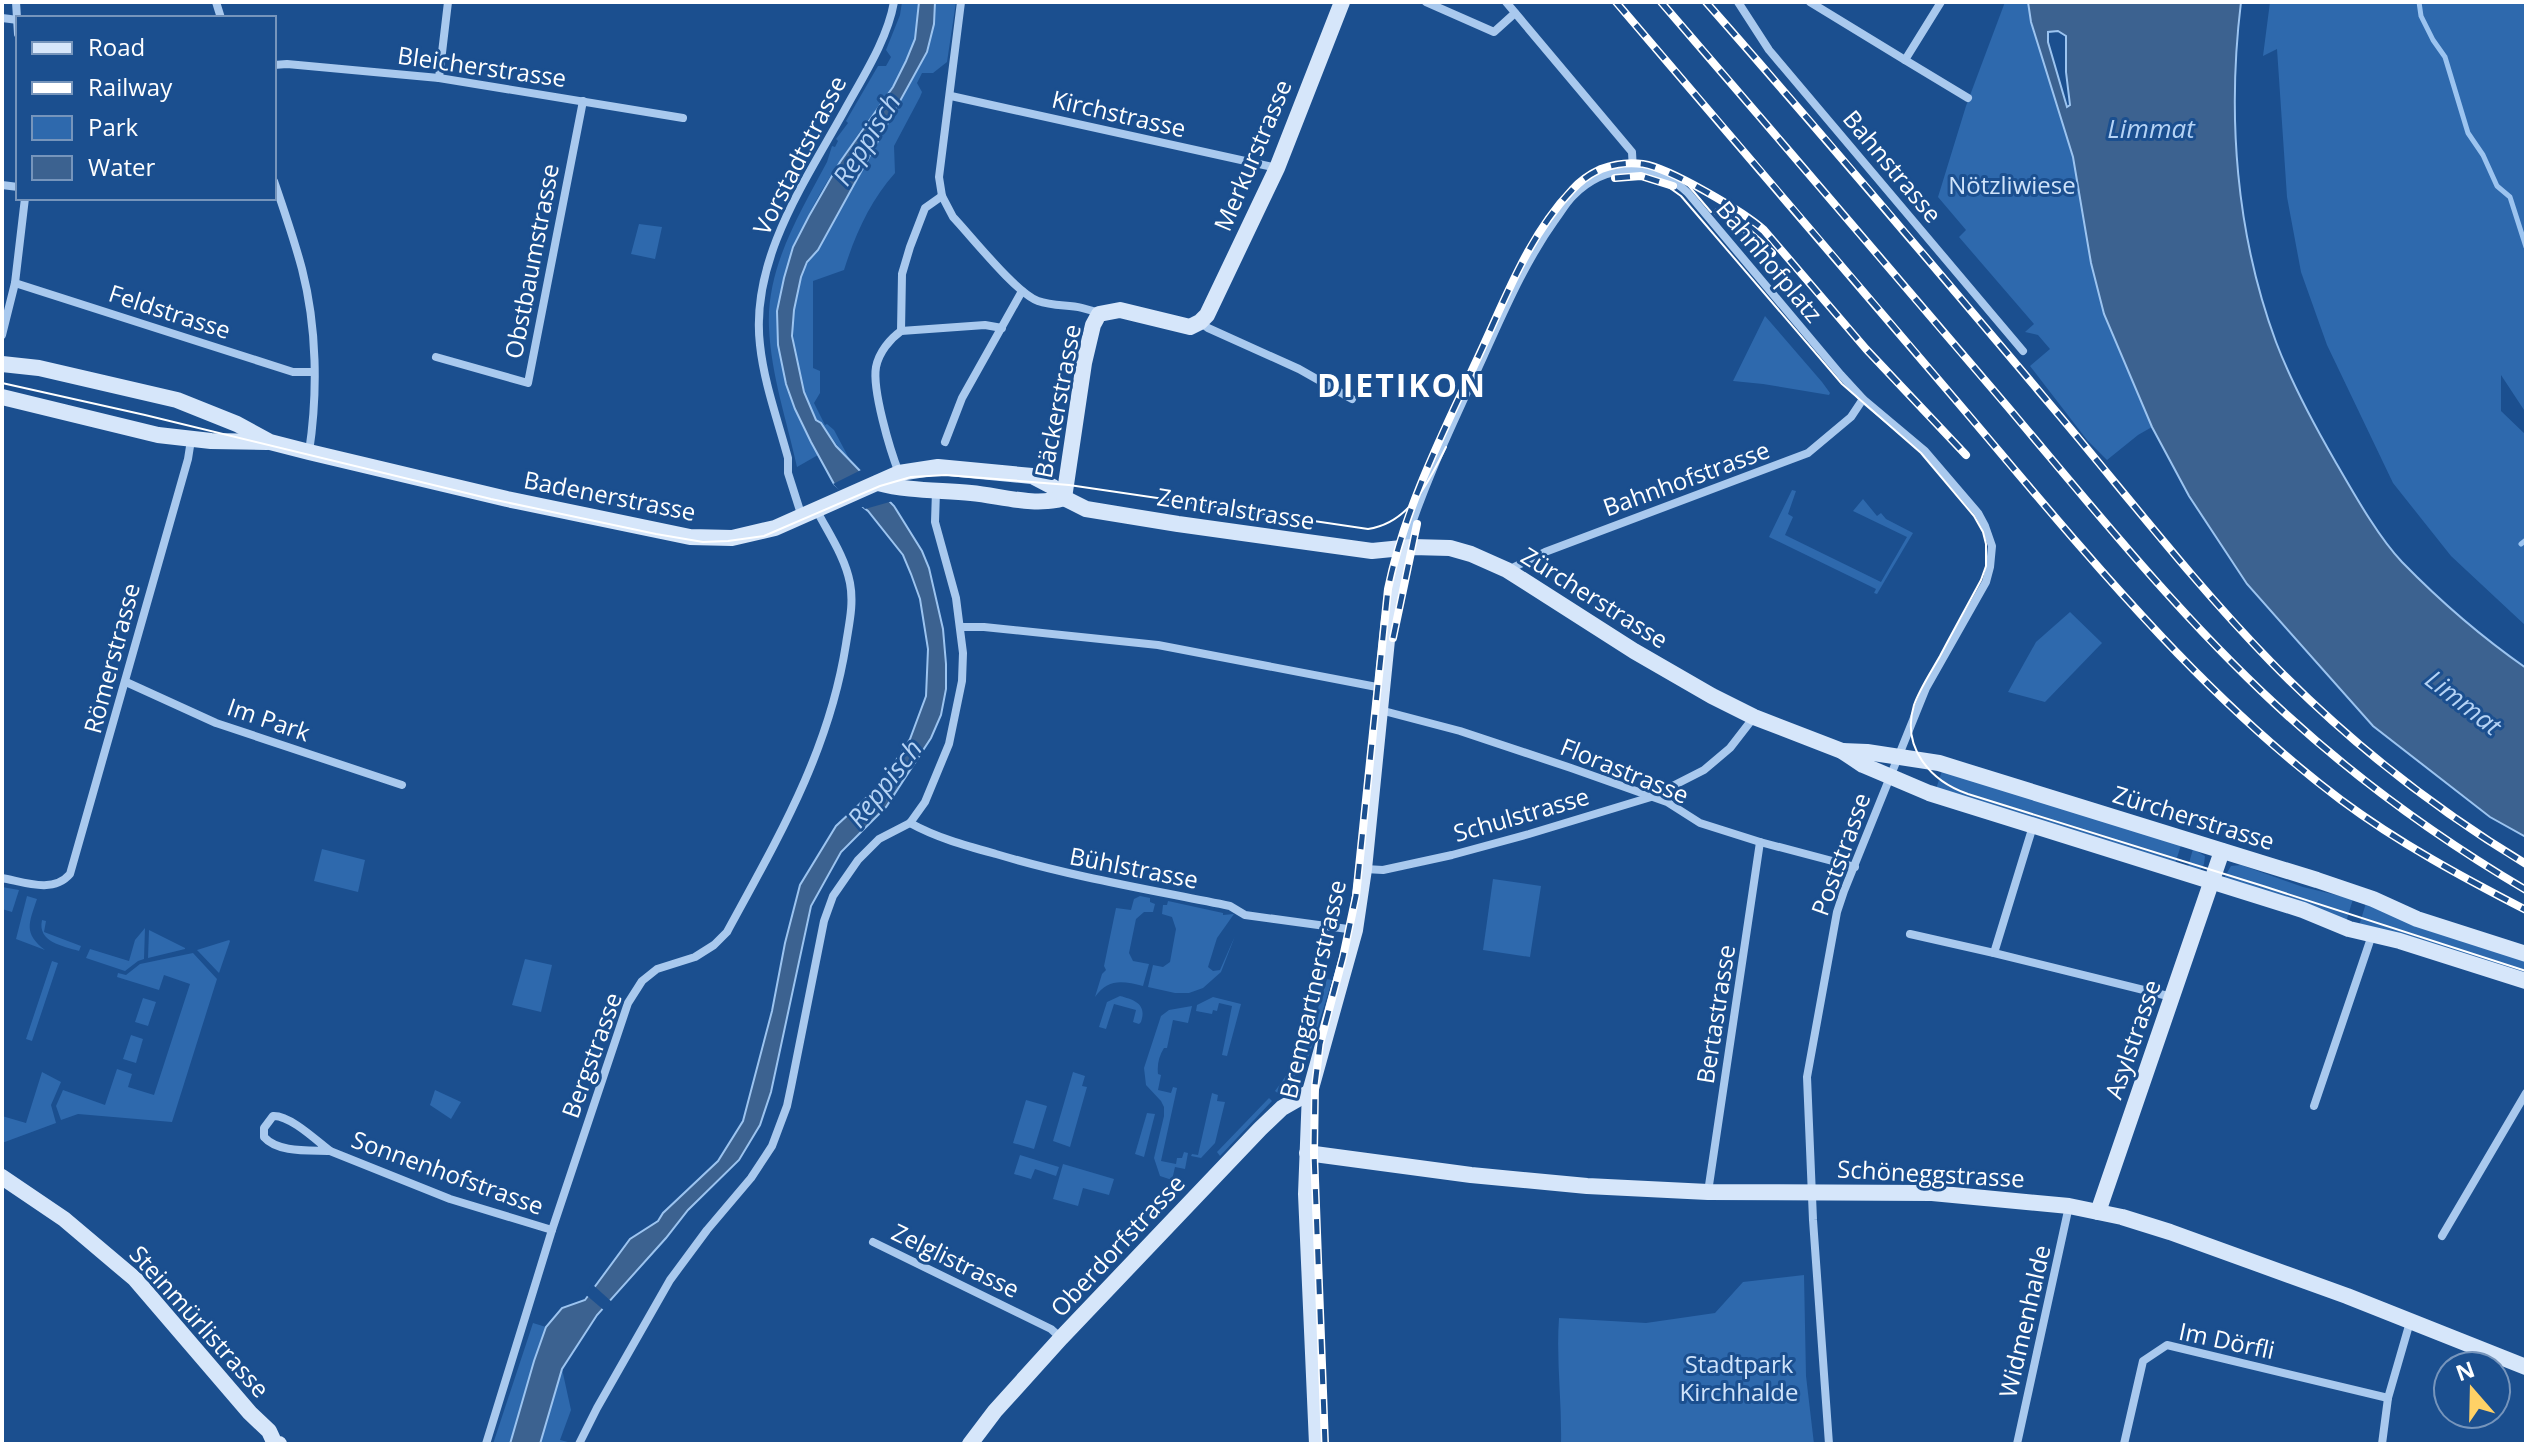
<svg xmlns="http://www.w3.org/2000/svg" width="2528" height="1446" viewBox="0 0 2528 1446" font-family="'Open Sans',sans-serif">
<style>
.green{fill:#2e69ad}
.water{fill:#3c6290;stroke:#9cc4f0;stroke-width:2;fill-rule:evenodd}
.pier{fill:#1b4f8f}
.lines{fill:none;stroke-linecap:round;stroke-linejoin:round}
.stream{stroke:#9cc4f0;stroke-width:5}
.street{stroke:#a9c9ee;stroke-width:8}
.secondary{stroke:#d6e6fa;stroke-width:16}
.tram{stroke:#fff;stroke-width:2}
.rail-casing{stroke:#fff;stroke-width:8}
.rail{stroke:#1b4f8f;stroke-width:5;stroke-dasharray:15;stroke-linecap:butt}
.labels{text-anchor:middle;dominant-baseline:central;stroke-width:6;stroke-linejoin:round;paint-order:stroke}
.street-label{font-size:24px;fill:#fff;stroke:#1b4f8f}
.park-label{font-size:24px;fill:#cfe3fa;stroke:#1b4f8f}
.water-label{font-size:26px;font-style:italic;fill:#b5d3f5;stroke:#1b4f8f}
.district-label{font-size:32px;font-weight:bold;letter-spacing:2px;fill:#fff;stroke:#1b4f8f}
</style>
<rect width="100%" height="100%" fill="#1b4f8f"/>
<g class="green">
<path d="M902,2H919C918,14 918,27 915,39C906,75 880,104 859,133C823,185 785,245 778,310C775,333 780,359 786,382C792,408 806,432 818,455L797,467C787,421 771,375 769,328C766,267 800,213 827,162L832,146L835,147L838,141L836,139L848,123L846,121L878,66H886L891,57L886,50L900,15Z"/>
<path d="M935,2H956L947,62L933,73H922L917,83L922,92L920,97L894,146L895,173C870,201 855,235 844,270L813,281V368L820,371V393L814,403L825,425L827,424L834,430L852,464C840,451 832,436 821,424C814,416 819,425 814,415C792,370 779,290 818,250L927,52L934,24Z"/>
<path d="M2005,2H2028L2031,22L2073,157L2091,263L2104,314L2152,427L2138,435L2107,460L2087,440L2030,366L2050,349L2038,335L2025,332L2034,324L1959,237L1966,230L1938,197L1966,106Z"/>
<path d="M2270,2H2526V413L2501,375V411L2526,435V626L2451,556L2393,483L2327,345L2301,272L2287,197L2277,49L2263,56Z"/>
<path d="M639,224L662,227L655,259L631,254Z"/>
<path d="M1765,316L1822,382L1830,393L1829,395L1763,384L1733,381Z"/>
<path d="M1792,490L1796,491L1788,514L1793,517L1785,535L1881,582L1907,537L1853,511L1863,499L1877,516L1881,513L1886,519L1913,533L1877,594L1874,593L1876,589L1769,537Z"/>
<path d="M2070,612L2102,643L2045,702L2008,692L2036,642Z"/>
<path d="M1942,771L2181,845L2175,864L1936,789Z"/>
<path d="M322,849L365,860L358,892L314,881Z"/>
<path d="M2193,849L2205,856L2204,864L2199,872L2187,870Z"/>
<path d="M2241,865L2303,887L2353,899L2346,922L2224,878L2231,866Z"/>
<path d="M1493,879L1541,886L1530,957L1483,950Z"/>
<path d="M2,887L19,890L12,912L2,909Z"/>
<path d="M27,896L37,899C29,923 23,933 45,950L16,939Z"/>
<path d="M1140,896L1150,898V902L1155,904L1153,912H1144L1136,919L1129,953L1133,961L1149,964L1143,986C1123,981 1108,978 1095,997L1102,974L1106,970L1104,966L1116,908L1131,910L1134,899Z"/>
<path d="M1168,901L1223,913V915L1234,914L1217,938L1208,967L1213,971L1220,970L1235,936L1221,972L1203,988L1189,993H1175L1148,987L1153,965L1163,967L1170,962L1176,929L1172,917L1162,914L1163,905H1167Z"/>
<path d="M2366,903L2526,959V976L2359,926Z"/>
<path d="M42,920L46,921L44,932L81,946L79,951C63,946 37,942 42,920Z"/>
<path d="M145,928L144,959L138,961L125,971L86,958L90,949L129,961L135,940Z"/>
<path d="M149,930L185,948V949L148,958Z"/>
<path d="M229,940L230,941L219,973L197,950Z"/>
<path d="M193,953L217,979L172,1122L78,1114L61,1120L56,1106L63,1090L105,1105L117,1069L132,1074L128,1087L154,1095L190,984L164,975L159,990L117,977L118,973L126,975L140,964Z"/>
<path d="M525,959L552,965L541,1012L512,1005Z"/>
<path d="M52,961L58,963L32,1041L26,1039Z"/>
<path d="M1327,979L1332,980L1309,1056L1302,1068L1279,1094L1275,1091C1302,1057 1315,1021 1327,979Z"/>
<path d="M1120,996C1135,1000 1147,1004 1141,1022L1139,1024L1133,1022L1136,1010L1114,1004L1106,1029L1099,1027L1107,1002Z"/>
<path d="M1213,997L1241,1004L1227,1056L1222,1055L1232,1006L1219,1003L1217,1011L1213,1010L1212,1014L1196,1011L1197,1005Z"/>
<path d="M143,998L156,1002L148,1026L135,1022Z"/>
<path d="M1192,1006L1188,1023L1173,1020L1167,1048H1164C1159,1056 1157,1064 1158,1074L1161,1075L1158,1090L1171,1093L1173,1087L1177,1088L1161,1161L1176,1164L1177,1158H1182L1184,1152L1188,1153L1185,1169L1175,1167L1172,1180L1160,1176L1154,1158L1164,1116V1107L1161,1101L1146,1085L1144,1068L1161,1016L1169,1010Z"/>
<path d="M131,1035L143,1039L136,1063L123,1059Z"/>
<path d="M42,1072L61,1082L51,1105L56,1123L2,1143V1116L26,1123Z"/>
<path d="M1073,1072L1085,1076L1082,1086L1087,1087L1070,1147L1053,1141Z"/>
<path d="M435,1090L461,1102L451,1119L430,1105Z"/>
<path d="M1212,1093L1218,1095L1217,1101L1225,1102L1215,1143L1201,1158L1191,1156L1192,1154L1198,1155Z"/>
<path d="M1269,1098L1272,1101L1220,1156L1217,1152Z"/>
<path d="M1026,1100L1047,1106L1034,1149L1013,1143Z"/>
<path d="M1147,1113L1155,1114L1144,1157L1135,1154Z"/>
<path d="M1020,1155L1059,1167L1056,1176L1035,1169L1031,1179L1014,1174Z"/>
<path d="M1063,1164L1114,1179L1109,1195L1083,1188L1078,1206L1053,1199Z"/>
<path d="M1804,1275L1806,1376L1814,1444H1561C1562,1402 1556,1360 1559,1318L1646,1323L1715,1313L1743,1282Z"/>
<path d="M533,1323L546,1327L534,1361L514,1433L510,1444H493Z"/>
<path d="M562,1369L571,1410L560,1440L572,1443L540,1444Z"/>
</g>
<g class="water">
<path d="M919,2H935L934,24L927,52L818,250L807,262L801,277L794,310L792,336L804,392L816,420L821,423L836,446L894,506L922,551L929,568L943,629L946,664V689L941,715L931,738L886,807L841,852L811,906L771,1092L760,1125L739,1160L688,1210L666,1238L597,1315L562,1369L540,1444H510L534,1361L546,1327L562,1308L585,1300L630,1239L658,1221L663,1213L718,1161L743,1121L772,1011L785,943L800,885L836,826L880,785L893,765L910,739L926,696L928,649L920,599L911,574L903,555L868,511L834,484L811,442L795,409L786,384L778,345L777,311L784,278L793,247L809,216L840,162L893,87L906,61L915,39Z"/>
<path d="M2028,2H2241C2227,116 2236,234 2276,342C2292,384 2313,423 2335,461C2353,492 2378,537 2402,562C2439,600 2483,638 2526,668V837L2490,817L2373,726L2247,584L2189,496L2152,427L2104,314L2091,263L2073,157L2031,22ZM2058,31L2066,36V72L2070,105L2067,107L2048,42V32Z"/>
</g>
<g class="pier">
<path d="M863,469L884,490L893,501L865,509L863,507L858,508L833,484Z"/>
<path d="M592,1284L613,1303L606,1312L585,1294Z"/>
</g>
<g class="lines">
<g class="stream">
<path d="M2419,2L2421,16L2433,40L2445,57L2468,133L2483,155L2497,186L2510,197L2526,247"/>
<path d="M2521,544L2526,540"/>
</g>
<g class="street">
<path d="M16,2L18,34"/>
<path d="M216,2L221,18"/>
<path d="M961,2L939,177L942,196L953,217C972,237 1016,293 1038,301C1058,308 1079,303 1099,314"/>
<path d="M1426,2L1494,32L1515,13"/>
<path d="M1506,2L1632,152L1633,170"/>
<path d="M1738,2L1769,50L2023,351"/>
<path d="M1810,2L1905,60L1941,2"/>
<path d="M2,18L18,20"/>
<path d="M1905,60L1968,98"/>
<path d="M274,65L287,64L439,78L683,118"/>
<path d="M439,78L448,2"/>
<path d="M951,96L1277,168"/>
<path d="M274,181C284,210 294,239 302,269C317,327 318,393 309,452"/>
<path d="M2,185L18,187"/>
<path d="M15,283L293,372H314"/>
<path d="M1200,322L1208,328L1299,369L1352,399"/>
<path d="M901,331L902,274L910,247L925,208L942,196"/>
<path d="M2,335L15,283L25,198"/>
<path d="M436,357L528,383L583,101"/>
<path d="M945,442L962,398L1022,291"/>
<path d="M899,473C890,450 872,390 876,367C879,352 890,339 901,331L985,325L1002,328"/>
<path d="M802,517L788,473V458C778,421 764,383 760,345C750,261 804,183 843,113C862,78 887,41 894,2"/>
<path d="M1404,547C1425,480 1455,419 1484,355C1505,309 1525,262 1555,220C1561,212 1566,203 1573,196C1605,163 1655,161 1688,193L1841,375L1863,399L1925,451L1978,513L1985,526L1992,546L1990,567L1986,582L1926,688L1844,891L1837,912L1807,1077L1813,1220L1829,1444"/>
<path d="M1508,570L1545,552L1808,453L1851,417L1863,399"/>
<path d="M960,627H984L1158,645L1382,688"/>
<path d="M126,682L216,723L402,785"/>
<path d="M1380,710L1460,731L1571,768L1667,802L1700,823L1760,842L1855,867"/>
<path d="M910,823C937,838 967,846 996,854C1073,877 1152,890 1230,906L1245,915L1355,930"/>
<path d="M1365,869L1383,870L1452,855L1529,834L1651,797L1704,770L1730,748L1754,717"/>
<path d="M2,878C24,882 53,894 70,874L188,459L191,440"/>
<path d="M1910,934L1994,953L2172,997"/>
<path d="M1994,953L2033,826"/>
<path d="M2314,1106L2372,935"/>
<path d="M273,1116C290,1115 317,1141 330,1151C310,1150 278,1153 264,1137V1128Z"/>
<path d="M330,1151L450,1199L552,1230"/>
<path d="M1708,1192L1760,842"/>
<path d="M2442,1236L2526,1093"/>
<path d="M873,1242L1051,1329L1061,1338"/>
<path d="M486,1444L552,1230L628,1003L642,981L657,969L695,957L714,945L727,932C778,838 829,752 846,644C849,624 854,604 850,583C845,557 829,534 817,511"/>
<path d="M579,1444L597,1408L670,1280L707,1230L751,1178L772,1146L787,1106L791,1087L824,921L833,896L858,860L879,839L910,823L925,802L949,744L962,681L963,653L956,598L935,522L936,491"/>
<path d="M2017,1444L2069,1206"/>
<path d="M2124,1444L2143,1361L2167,1345L2388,1398"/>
<path d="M2382,1444L2388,1398L2410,1322"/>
</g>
<g class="secondary">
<path d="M2,364L39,368L177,400L237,424L270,442L309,452L507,499L690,537L732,538L775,528L899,473L938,467L1032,476L1053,487L1064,498L1086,509L1178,524L1372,551L1412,547L1450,548L1471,554L1507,570L1634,651L1712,696L1754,717L1842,751L1863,765L1929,793L2303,910L2349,929L2400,941L2526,981"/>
<path d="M2,397L158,435L211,441L267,442"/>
<path d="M878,483C908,491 939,490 971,493C1002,496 1034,507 1064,498"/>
<path d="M1064,498L1084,363L1093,325L1099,314L1120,310L1190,327L1200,322L1207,315L1277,168L1342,2"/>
<path d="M1842,751L1867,752L1939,763L2317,880L2373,899L2417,919L2526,954"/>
<path d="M1307,1153L1471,1175L1587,1186L1708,1192L1932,1193L2069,1206L2122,1217L2170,1232L2347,1296L2526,1367"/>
<path d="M2,1177L64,1219L135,1279L250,1413L269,1431L275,1444H279"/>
<path d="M2098,1212L2222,851"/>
<path d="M970,1444L995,1411L1061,1338L1260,1129L1282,1108L1310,1092"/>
<path d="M1317,1444L1306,1194L1310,1092L1355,930L1364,869L1389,620L1403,548"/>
</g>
<g class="tram">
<path d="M1672,174L1688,185L1711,212"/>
<path d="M1660,181L1681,196L1842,384L1921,453L1974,516L1983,532L1986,544V566L1981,580C1967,606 1953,631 1940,656C1931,672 1920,688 1914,705C1901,747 1930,781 1968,794L2263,886L2526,971"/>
<path d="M2,383L145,415L491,499L656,534L703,542L728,541L764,536L880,486L911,477L946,475L1069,485L1368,529C1410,523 1429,481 1446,447"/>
</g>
<defs>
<g id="rail">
<path d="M1616,2C1729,134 1842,266 1954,398C2075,540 2192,688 2341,800C2399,843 2462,877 2526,910"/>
<path d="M1661,2C1777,136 1892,272 2007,406C2093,508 2177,613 2275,704C2351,775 2436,837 2526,890"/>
<path d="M1706,2C1826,138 1942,276 2059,415C2129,498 2195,584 2271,662C2347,740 2433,808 2526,864"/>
<path d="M1615,178L1641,176L1673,186"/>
<path d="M1718,212L1747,231L1772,253"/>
<path d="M1393,638L1417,524"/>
<path d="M1325,1444L1314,1153L1315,1085L1320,1044L1343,957L1356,896L1388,589C1405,506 1445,429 1480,353C1506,297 1529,235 1572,190C1580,181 1590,174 1601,169C1614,164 1629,162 1643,164C1670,168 1744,212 1764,230L1866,349L1966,455"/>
</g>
</defs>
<use href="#rail" class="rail-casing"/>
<use href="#rail" class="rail"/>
</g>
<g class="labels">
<g class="street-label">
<text transform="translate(482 66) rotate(8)">Bleicherstrasse</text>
<text transform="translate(1119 113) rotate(13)">Kirchstrasse</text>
<text transform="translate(799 155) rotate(-63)">Vorstadtstrasse</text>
<text transform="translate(1252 155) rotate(-67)">Merkurstrasse</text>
<text transform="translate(1893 166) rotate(50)">Bahnstrasse</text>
<text transform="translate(531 261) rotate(-79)">Obstbaumstrasse</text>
<text transform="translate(1770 261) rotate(50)">Bahnhofplatz</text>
<text transform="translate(170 311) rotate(18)">Feldstrasse</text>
<text transform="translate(1057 401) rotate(-79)">Bäckerstrasse</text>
<text transform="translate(1686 478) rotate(-20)">Bahnhofstrasse</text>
<text transform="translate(610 495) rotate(11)">Badenerstrasse</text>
<text transform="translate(1236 508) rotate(9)">Zentralstrasse</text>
<text transform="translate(1595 597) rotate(32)">Zürcherstrasse</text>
<text transform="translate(111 658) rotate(-75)">Römerstrasse</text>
<text transform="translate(269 719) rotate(19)">Im Park</text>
<text transform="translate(1625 770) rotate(22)">Florastrasse</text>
<text transform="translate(1521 814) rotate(-16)">Schulstrasse</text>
<text transform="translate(2194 817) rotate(17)">Zürcherstrasse</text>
<text transform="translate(1840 854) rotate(-70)">Poststrasse</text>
<text transform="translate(1134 867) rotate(11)">Bühlstrasse</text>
<text transform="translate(1312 989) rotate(-77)">Bremgartnerstrasse</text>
<text transform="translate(1715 1014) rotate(-81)">Bertastrasse</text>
<text transform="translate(2132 1039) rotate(-71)">Asylstrasse</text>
<text transform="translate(591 1055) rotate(-70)">Bergstrasse</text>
<text transform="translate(448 1172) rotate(20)">Sonnenhofstrasse</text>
<text transform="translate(1931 1173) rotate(3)">Schöneggstrasse</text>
<text transform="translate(1117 1245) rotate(-47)">Oberdorfstrasse</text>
<text transform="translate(956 1260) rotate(26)">Zelglistrasse</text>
<text transform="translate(200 1321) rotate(48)">Steinmürlistrasse</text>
<text transform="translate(2024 1321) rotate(-77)">Widmenhalde</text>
<text transform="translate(2227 1340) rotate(12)">Im Dörfli</text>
</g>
<g class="park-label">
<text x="2012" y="184">Nötzliwiese</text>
<text x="1739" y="1363">Stadtpark<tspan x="1739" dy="28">Kirchhalde</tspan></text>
</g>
<g class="water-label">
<text x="2151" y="128">Limmat</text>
<text transform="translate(866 139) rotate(-58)">Reppisch</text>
<text transform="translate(2464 702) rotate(38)">Limmat</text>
<text transform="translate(884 783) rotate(-52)">Reppisch</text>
</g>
<g class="district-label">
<text x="1402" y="384">DIETIKON</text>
</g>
</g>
<rect width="2528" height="1446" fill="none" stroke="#ffffff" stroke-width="8"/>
<rect x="16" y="16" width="260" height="184" fill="#1b4f8f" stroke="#7695bc" stroke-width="2"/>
<rect x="32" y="42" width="40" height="12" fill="#d6e6fa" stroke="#7695bc" stroke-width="2"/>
<text x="88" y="56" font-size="24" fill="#ffffff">Road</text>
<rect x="32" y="82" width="40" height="12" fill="#ffffff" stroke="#7695bc" stroke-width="2"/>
<text x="88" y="96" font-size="24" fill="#ffffff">Railway</text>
<rect x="32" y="116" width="40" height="24" fill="#2e69ad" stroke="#7695bc" stroke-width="2"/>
<text x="88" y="136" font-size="24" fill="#ffffff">Park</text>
<rect x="32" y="156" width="40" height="24" fill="#3c6290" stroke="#7695bc" stroke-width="2"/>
<text x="88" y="176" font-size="24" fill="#ffffff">Water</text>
<g transform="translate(2472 1390) rotate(340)"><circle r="38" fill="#1b4f8f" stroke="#7695bc" stroke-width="2"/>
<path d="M0-6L14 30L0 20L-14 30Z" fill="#ffd166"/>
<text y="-12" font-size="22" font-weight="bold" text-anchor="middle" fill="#ffffff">N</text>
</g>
</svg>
